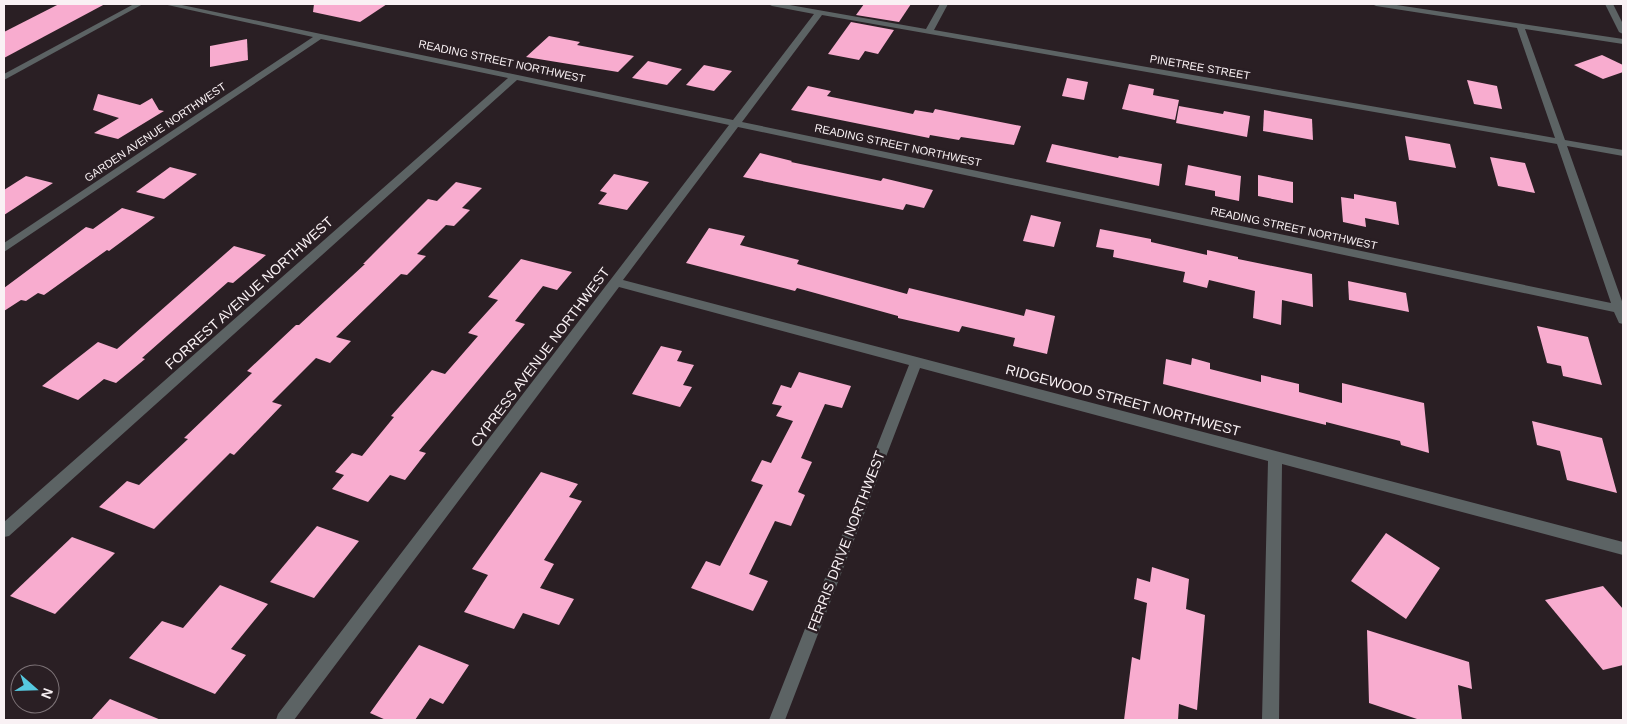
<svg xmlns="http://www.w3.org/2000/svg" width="1627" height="724" viewBox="0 0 1627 724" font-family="Arial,sans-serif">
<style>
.building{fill:#f8accf}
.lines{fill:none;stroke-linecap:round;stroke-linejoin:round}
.minor{fill:#5c6364;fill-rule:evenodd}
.labels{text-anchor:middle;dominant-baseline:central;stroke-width:5;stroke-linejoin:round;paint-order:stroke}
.far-street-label{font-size:11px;fill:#f9f1f4;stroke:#2a1f24}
.street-label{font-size:14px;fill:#f9f1f4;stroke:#2a1f24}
</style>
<rect width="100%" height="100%" fill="#2a1f24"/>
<g class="building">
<path d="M59,4H105L4,58V32Z"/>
<path d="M314,4H387L360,22L313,12Z"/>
<path d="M864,4H911L899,22L856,15Z"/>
<path d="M851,22L894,30L878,54L865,51L859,60L828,54Z"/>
<path d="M549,36L580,42L577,45L634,56L618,72L526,57Z"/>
<path d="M247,39L248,60L210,67V46Z"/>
<path d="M1602,55L1623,65V72L1603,79L1574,65Z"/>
<path d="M648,61L682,69L667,85L632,78Z"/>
<path d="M704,65L732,71L714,91L686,85Z"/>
<path d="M1067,78L1088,82L1084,100L1062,96Z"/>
<path d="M1467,80L1497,86L1502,109L1474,104Z"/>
<path d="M1129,84L1154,89L1153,95L1179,100L1175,120L1122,109Z"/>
<path d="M808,86L831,91L827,96L913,114L915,110L933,113L935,109L1021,126L1014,145L961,137L959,140L930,135L929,138L791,110Z"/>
<path d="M98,94L140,105L152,98L159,110L164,111L118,139L94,133L119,118L93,110Z"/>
<path d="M1179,106L1223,114L1224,111L1250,116L1247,137L1176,123Z"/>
<path d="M1264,110L1312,119L1313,140L1263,131Z"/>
<path d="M1405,136L1450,144L1456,168L1409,160Z"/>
<path d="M1052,144L1118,158L1119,156L1162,164L1159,186L1046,162Z"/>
<path d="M760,153L792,161L791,162L881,181L883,178L933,190L924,208L906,204L903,210L743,177Z"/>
<path d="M1490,157L1525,163L1535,193L1498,186Z"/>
<path d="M1188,165L1241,176L1239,201L1215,196V191L1185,185Z"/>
<path d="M170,167L197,174L164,199L136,192Z"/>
<path d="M614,174L649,182L627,210L598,204L607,193L600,191Z"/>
<path d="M1258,175L1293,182V203L1258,196Z"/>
<path d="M26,176L53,183L4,215V190Z"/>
<path d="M456,182L482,188L462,208L470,210L454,226L446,225L417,254L426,256L407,275L401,274L336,337L351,341L330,363L316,358L272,402L282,405L234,455L230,453L154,529L99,507L127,481L139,485L188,439L184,438L252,373L247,371L296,325H299L365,264H363L428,199L437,201Z"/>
<path d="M1354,194L1396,202L1399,225L1365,218L1366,227L1343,222L1341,197L1354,199Z"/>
<path d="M122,208L155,217L109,251L107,250L44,295L38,293L26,301L21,300L4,311V288L86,227L93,229Z"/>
<path d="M1031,215L1061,222L1054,247L1023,241Z"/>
<path d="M709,228L745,236L740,245L799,260L797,264L907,294L909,288L1024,316L1026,309L1055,316L1047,354L1013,346L1015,338L962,326L959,332L898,318V316L797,288L795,291L686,263Z"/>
<path d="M1100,229L1151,239V242L1207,255V250L1238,257V259L1312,274L1313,307L1282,300L1281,325L1253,318L1255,291L1209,280L1207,288L1183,282L1185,272L1113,257L1114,250L1096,247Z"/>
<path d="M234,246L266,255L233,283L228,282L142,358L145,359L116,383L104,379L78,400L42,386L98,342L117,349Z"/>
<path d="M521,259L572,272L557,290L543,286L515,321L525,324L419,451L426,453L405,480L390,475L368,502L332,489L344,475L335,472L352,453L362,456L394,417L391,416L432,370L445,374L478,336L468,333L498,300L488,297Z"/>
<path d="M1348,281L1406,293L1409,312L1349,300Z"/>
<path d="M1537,326L1588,337L1602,385L1563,376L1561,366L1547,363Z"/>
<path d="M661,346L682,351L677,361L694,365L683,385L692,387L680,407L632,394Z"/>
<path d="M1192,358L1210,363V369L1261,382V375L1299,384V392L1342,403V383L1424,403L1429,453L1401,445L1400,441L1326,422V425L1163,384L1166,359L1191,365Z"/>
<path d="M799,372L851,386L842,408L825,404L801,458L812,462L798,492L805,495L791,526L775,521L749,574L768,581L753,611L691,588L706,561L720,566L763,485L751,481L762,460L771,463L793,421L776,416L782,406L772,404L781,385L791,388Z"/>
<path d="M1532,421L1602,438L1617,493L1567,480L1560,451L1537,445Z"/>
<path d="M541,472L578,484L569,497L582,501L544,560L554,564L540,588L574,599L559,625L523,613L514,629L464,612L488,575L472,569Z"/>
<path d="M317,526L359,541L314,598L270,582Z"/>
<path d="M1386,533L1440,568L1406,619L1351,581Z"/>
<path d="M72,537L115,553L55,614L10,596Z"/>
<path d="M1152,567L1189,579L1186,609L1205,615L1197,710L1179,704L1178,720H1124L1132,657L1140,660L1147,603L1134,599L1137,578L1150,582Z"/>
<path d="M220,585L268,604L231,649L246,655L215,694L129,658L162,621L183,628Z"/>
<path d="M1603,586L1623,609V665L1603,670L1545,600Z"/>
<path d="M1367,630L1469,662L1472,689L1458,685L1462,720H1420L1369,703Z"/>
<path d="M419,645L469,665L443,704L430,698L415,720H386L370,713Z"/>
<path d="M110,699L161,720H91Z"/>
</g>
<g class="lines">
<g class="minor">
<path d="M134,4H143L4,80V74Z"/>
<path d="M163,4H177L733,120L814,14L772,6L768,4H784L926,29L940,4H948L934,30L1555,138L1517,28L1376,6L1372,4H1390L1623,39V44L1525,29L1565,140L1623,150V156L1567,146L1623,304V324L1619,323L1614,312L738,127L623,280L1623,542V555L1282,464L1279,720H1262L1268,461L920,368L785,720H769L909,365L619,287L294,720H276L278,714L729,125L517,80L9,536L4,537V522L508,78L321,39L4,252V243L313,37ZM822,15L1557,144L1611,303L742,122Z"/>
<path d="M1605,4H1613L1623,24V34L1619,32Z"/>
</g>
</g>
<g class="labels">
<g class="far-street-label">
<text transform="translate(502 61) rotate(12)">READING STREET NORTHWEST</text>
<text transform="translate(1200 67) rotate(10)">PINETREE STREET</text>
<text transform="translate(155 132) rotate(-34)">GARDEN AVENUE NORTHWEST</text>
<text transform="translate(898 145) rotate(12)">READING STREET NORTHWEST</text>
<text transform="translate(1294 228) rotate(12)">READING STREET NORTHWEST</text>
</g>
<g class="street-label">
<text transform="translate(249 293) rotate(-42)">FORREST AVENUE NORTHWEST</text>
<text transform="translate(540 357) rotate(-53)">CYPRESS AVENUE NORTHWEST</text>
<text transform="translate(1123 400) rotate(15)">RIDGEWOOD STREET NORTHWEST</text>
<text transform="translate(846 541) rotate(-69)">FERRIS DRIVE NORTHWEST</text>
</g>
</g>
<rect width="1627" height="724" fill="none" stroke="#f9f1f4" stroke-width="10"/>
<g transform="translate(35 689) rotate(110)"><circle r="24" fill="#2a1f24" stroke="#7d7377"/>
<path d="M0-4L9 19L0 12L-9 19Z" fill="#56c9e0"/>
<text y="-8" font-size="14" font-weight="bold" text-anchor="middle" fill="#f9f1f4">N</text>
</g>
</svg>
